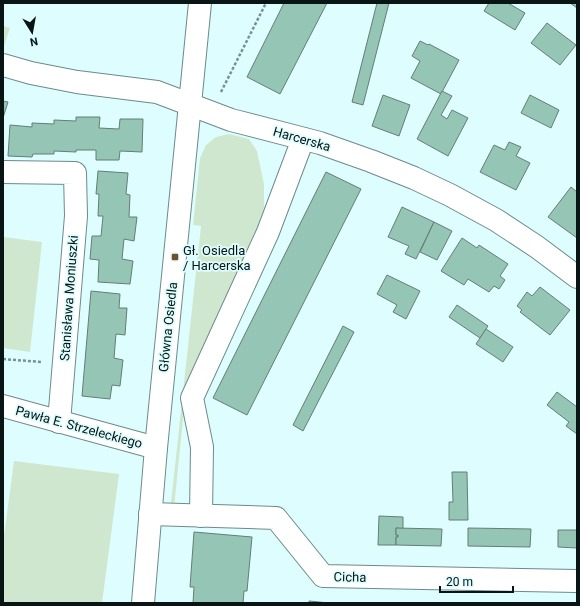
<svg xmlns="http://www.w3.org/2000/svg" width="580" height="606" viewBox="0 0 580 606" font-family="Roboto,sans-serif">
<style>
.green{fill:#d0e7cf}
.building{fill:#95c5b4;stroke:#657e75}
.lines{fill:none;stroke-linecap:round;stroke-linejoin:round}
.minor-casing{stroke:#6d8a8b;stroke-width:24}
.path{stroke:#7b9191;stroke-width:2.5;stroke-dasharray:3 2;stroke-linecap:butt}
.minor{stroke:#fff;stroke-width:22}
.poi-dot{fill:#744e2a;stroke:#defdfe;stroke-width:1.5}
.labels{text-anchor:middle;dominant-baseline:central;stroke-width:3.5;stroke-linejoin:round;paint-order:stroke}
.street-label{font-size:13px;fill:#091414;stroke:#defdfe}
.poi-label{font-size:13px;fill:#091414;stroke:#defdfe;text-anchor:start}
</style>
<rect width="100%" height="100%" fill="#defdfe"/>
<g class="green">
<path d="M3,26L10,28L4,46H3Z"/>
<path d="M229,134L249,139L257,151L264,184V208L257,228L186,389L174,508L171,503L201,226L193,225L200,158L206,145L216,137Z"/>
<path d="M3,237L42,242L30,352L3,348Z"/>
<path d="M14,461L119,474L102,603H3V544Z"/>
</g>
<g class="building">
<path d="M284,3H327L280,94L247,77Z"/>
<path d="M377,3H389L363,105L352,102Z"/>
<path d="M489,3H508L525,13L515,30L484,11Z"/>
<path d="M570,3H577V8Z"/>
<path d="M547,23L576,45L560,65L531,43Z"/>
<path d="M420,41L428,45L429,44L459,60L441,94L411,78L420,61L412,56Z"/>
<path d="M442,91L452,96L441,115L447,119L452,110L468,118L448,156L417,139Z"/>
<path d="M383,95L410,105L399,136L372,126Z"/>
<path d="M530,95L559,110L551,128L521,113Z"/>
<path d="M3,101L8,102L3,118Z"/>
<path d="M76,117H100L99,128L119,129L120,119H143L142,152L120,151L119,160H96V150H76V152L54,151V154H33L32,157L8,156L10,125L32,127V123L54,124V120L76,121Z"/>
<path d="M509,142L521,147L516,156L530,163L516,190L480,172L494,145L505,150Z"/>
<path d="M98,171L128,173L126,194L130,195L129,217H137L134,241L124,239L122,259L133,261L130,284L98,282L99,260L90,259L92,236H101L103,216H98L99,194H96Z"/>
<path d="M326,172L361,189L247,415L213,398Z"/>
<path d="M571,187L577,192V238L548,217Z"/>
<path d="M402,207L434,222L416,259L405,254L409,246L388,237Z"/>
<path d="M434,222L452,231L437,260L420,252Z"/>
<path d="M462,238L477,248L479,245L508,264L500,276L505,280L499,289L494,286L489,292L468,279L464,285L441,271Z"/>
<path d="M387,275L420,291L406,319L393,312L397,305L377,294Z"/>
<path d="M540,287L570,310L550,335L520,312L522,310L517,306L527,292L532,296Z"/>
<path d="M91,291L120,294L119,308H127L125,335L116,334L114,358L123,360L120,386L112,385L110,399L82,396Z"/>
<path d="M457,305L488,326L480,338L449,317Z"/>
<path d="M343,326L354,332L303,431L293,425Z"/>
<path d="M486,329L513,347L503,362L476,344Z"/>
<path d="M557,392L577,407V434L566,426L569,422L547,405Z"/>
<path d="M452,472H467L468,520H449V502H453Z"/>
<path d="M379,516L403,517V529L396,528V535H398V537H396V545H378Z"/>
<path d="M396,528L442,529L441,546L396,545V537H398V535H396Z"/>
<path d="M468,528L531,529L530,547L468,546Z"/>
<path d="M558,530H577V548L558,547Z"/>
<path d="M194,532L252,537L247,591H244L243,603H193L194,587H190Z"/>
<path d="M309,601L329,603H309Z"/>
</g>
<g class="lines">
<defs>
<g id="minor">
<path d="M3,65L31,73L77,82L157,92L231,120L320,143L371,161L414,178L450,195L496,220L537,247L577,277"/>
<path d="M3,172L75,173L76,216L59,422"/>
<path d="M3,406L156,448"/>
<path d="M150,514L276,518L323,576L577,581"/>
<path d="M201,516L202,447L192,398L268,232L303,139"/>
<path d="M143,603L156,448L200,3"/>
</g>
</defs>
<use href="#minor" class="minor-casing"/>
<g class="path">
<path d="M221,92L266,3"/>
<path d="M3,359L41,362"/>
</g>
<use href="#minor" class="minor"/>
</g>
<rect class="poi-dot" x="171" y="253" width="8" height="8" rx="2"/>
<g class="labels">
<g class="street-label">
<text transform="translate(302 139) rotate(16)">Harcerska</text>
<text transform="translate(69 298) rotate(-86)">Stanisława Moniuszki</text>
<text transform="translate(168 327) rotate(-84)">Główna Osiedla</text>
<text transform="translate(79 427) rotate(15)">Pawła E. Strzeleckiego</text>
<text transform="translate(350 577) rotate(1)">Cicha</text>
</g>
<g class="poi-label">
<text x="183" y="250">Gł. Osiedla<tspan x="183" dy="15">/ Harcerska</tspan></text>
</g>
</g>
<rect width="580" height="606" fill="none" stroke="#091414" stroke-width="8"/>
<g transform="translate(32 32) rotate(169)" stroke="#defdfe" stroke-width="3" paint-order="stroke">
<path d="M0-3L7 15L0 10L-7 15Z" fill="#091414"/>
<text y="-6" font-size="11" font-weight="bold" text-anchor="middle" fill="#091414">N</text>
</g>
<path d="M440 586v6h73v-6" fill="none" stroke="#091414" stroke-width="2"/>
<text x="446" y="586" font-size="12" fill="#091414" stroke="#defdfe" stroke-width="3" paint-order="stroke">20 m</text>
</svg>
